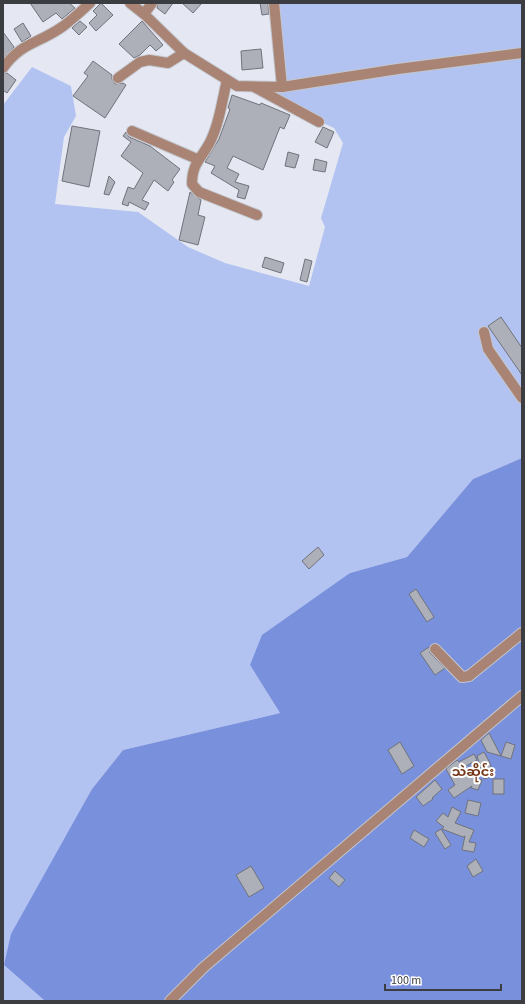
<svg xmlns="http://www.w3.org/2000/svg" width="525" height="1004" viewBox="0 0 525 1004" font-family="'Source Sans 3','Noto Sans Myanmar',sans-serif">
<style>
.green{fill:#b3c3f1}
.water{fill:#7990dc}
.building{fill:#adb0b9;stroke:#70737b}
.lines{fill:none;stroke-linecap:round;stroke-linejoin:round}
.minor-casing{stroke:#c3c6ce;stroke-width:12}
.minor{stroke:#a98474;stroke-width:10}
.labels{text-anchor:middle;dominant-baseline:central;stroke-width:4;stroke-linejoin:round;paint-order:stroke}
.quarter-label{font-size:13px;font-weight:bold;fill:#733315;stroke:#fff}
</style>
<rect width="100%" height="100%" fill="#e5e8f2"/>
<path class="green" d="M278,3H522V458L473,479L407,557L350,573L250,665L280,713L123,750L92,789L4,965L45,1001H3V105L32,67L71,86L76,116L64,137L55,204L138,212L188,247L225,263L309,286L325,227L321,218L343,143L334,128L271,99V92L282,76Z"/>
<path class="water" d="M522,458V1001H45L4,965L11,934L92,789L123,750L280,713L250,665L262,635L350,573L407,557L473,479Z"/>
<g class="building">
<path d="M30,3H69L75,8L62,19L56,13L43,22Z"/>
<path d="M101,3L113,15L96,31L89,23L97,15L93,11Z"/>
<path d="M158,3H173L165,14L157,8Z"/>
<path d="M182,3H202L193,13Z"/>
<path d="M260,3H268L269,14L262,15Z"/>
<path d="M80,21L87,27L79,35L72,28Z"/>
<path d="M142,21L163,45L156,51L150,45L140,55L134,58L119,44Z"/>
<path d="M23,23L31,36L22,42L14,29Z"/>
<path d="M3,32L14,47L3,58Z"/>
<path d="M261,49L263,68L242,70L241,51Z"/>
<path d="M93,61L112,75V79L115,84L123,83L126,85L105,118L73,96L88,76L84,73Z"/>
<path d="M7,73L16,80L7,93L3,90V74Z"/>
<path d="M232,95L260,105L261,103L290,115L284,129L280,127L263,170L233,156L227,168L239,174L235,182L249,186L245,199L237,197L239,190L211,173L215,166L205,162L219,139L230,109L228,108Z"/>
<path d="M72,126L100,131L89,187L62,181Z"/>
<path d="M323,127L334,132L327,148L315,142Z"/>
<path d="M126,132L129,137L150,146L180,169L172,180L174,182L168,191L154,180L142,200L149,203L145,210L129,202L128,206L122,204L128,187L134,189L143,173L121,156L131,142L123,136Z"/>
<path d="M288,152L299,155L295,168L285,166Z"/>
<path d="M315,159L327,162L325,172L313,170Z"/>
<path d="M109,176L115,182L109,195L104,194Z"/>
<path d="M190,192L201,200L198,215L205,217L198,245L179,240Z"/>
<path d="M265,257L284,263L281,273L262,267Z"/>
<path d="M305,259L312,261L307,282L300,280Z"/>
<path d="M501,317L522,348V375L488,326Z"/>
<path d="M318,547L324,555L309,569L302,561Z"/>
<path d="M416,589L434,617L427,622L409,594Z"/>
<path d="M429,647L430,653L445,668L435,675L420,653Z"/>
<path d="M489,733L501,756L487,752L481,740Z"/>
<path d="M400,742L414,766L402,774L388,750Z"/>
<path d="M506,742L515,745L511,759L501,756Z"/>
<path d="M484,752L490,763L493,776L484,779L477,756Z"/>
<path d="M474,754L477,760L457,771L482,780L478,790L471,788L472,786L454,798L448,790L455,785L446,769L457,760L459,762Z"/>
<rect x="493" y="779" width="11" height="15"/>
<path d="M435,780L442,789L432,798L433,799L423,806L416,797Z"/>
<path d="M468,800L481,803L478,816L465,813Z"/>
<path d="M452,807L461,812L455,823L474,830L469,842L476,843L474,852L462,850L465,836L463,837L442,829L444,827L436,821L443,813L448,817Z"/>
<path d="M441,829L451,845L445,849L435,833Z"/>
<path d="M414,830L429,839L424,847L410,838Z"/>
<path d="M476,859L483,871L473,877L467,866Z"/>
<path d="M251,866L264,888L249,897L236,875Z"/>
<path d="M335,871L345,880L339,887L329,878Z"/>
</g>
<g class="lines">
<defs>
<g id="minor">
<path d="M130,3L144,14L184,53L237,86L282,87L398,69L522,53"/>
<path d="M274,3L282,87"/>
<path d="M144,14L152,3"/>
<path d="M3,68C20,44 36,44 59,29C70,22 80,12 90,3"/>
<path d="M118,78L140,62L149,60L168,63L184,53"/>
<path d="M227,80C222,101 219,125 209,144C200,160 192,164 192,184L199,192L257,215"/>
<path d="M256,88L319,122"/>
<path d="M132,131L197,159"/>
<path d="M484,332L488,349L522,398"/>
<path d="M435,649L462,677L469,676L522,633"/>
<path d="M170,1001L204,967L522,696"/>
</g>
</defs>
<use href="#minor" class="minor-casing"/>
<use href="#minor" class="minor"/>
</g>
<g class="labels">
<g class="quarter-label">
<text x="473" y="772">သဲဆိုင်း</text>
</g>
</g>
<rect width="525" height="1004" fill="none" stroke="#3b3d40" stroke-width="8"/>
<path d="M385 984v6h116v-6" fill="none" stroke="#3b3d40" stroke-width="2"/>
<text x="391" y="984" font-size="12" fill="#3b3d40" stroke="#ffffff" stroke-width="3" paint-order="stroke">100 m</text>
</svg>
